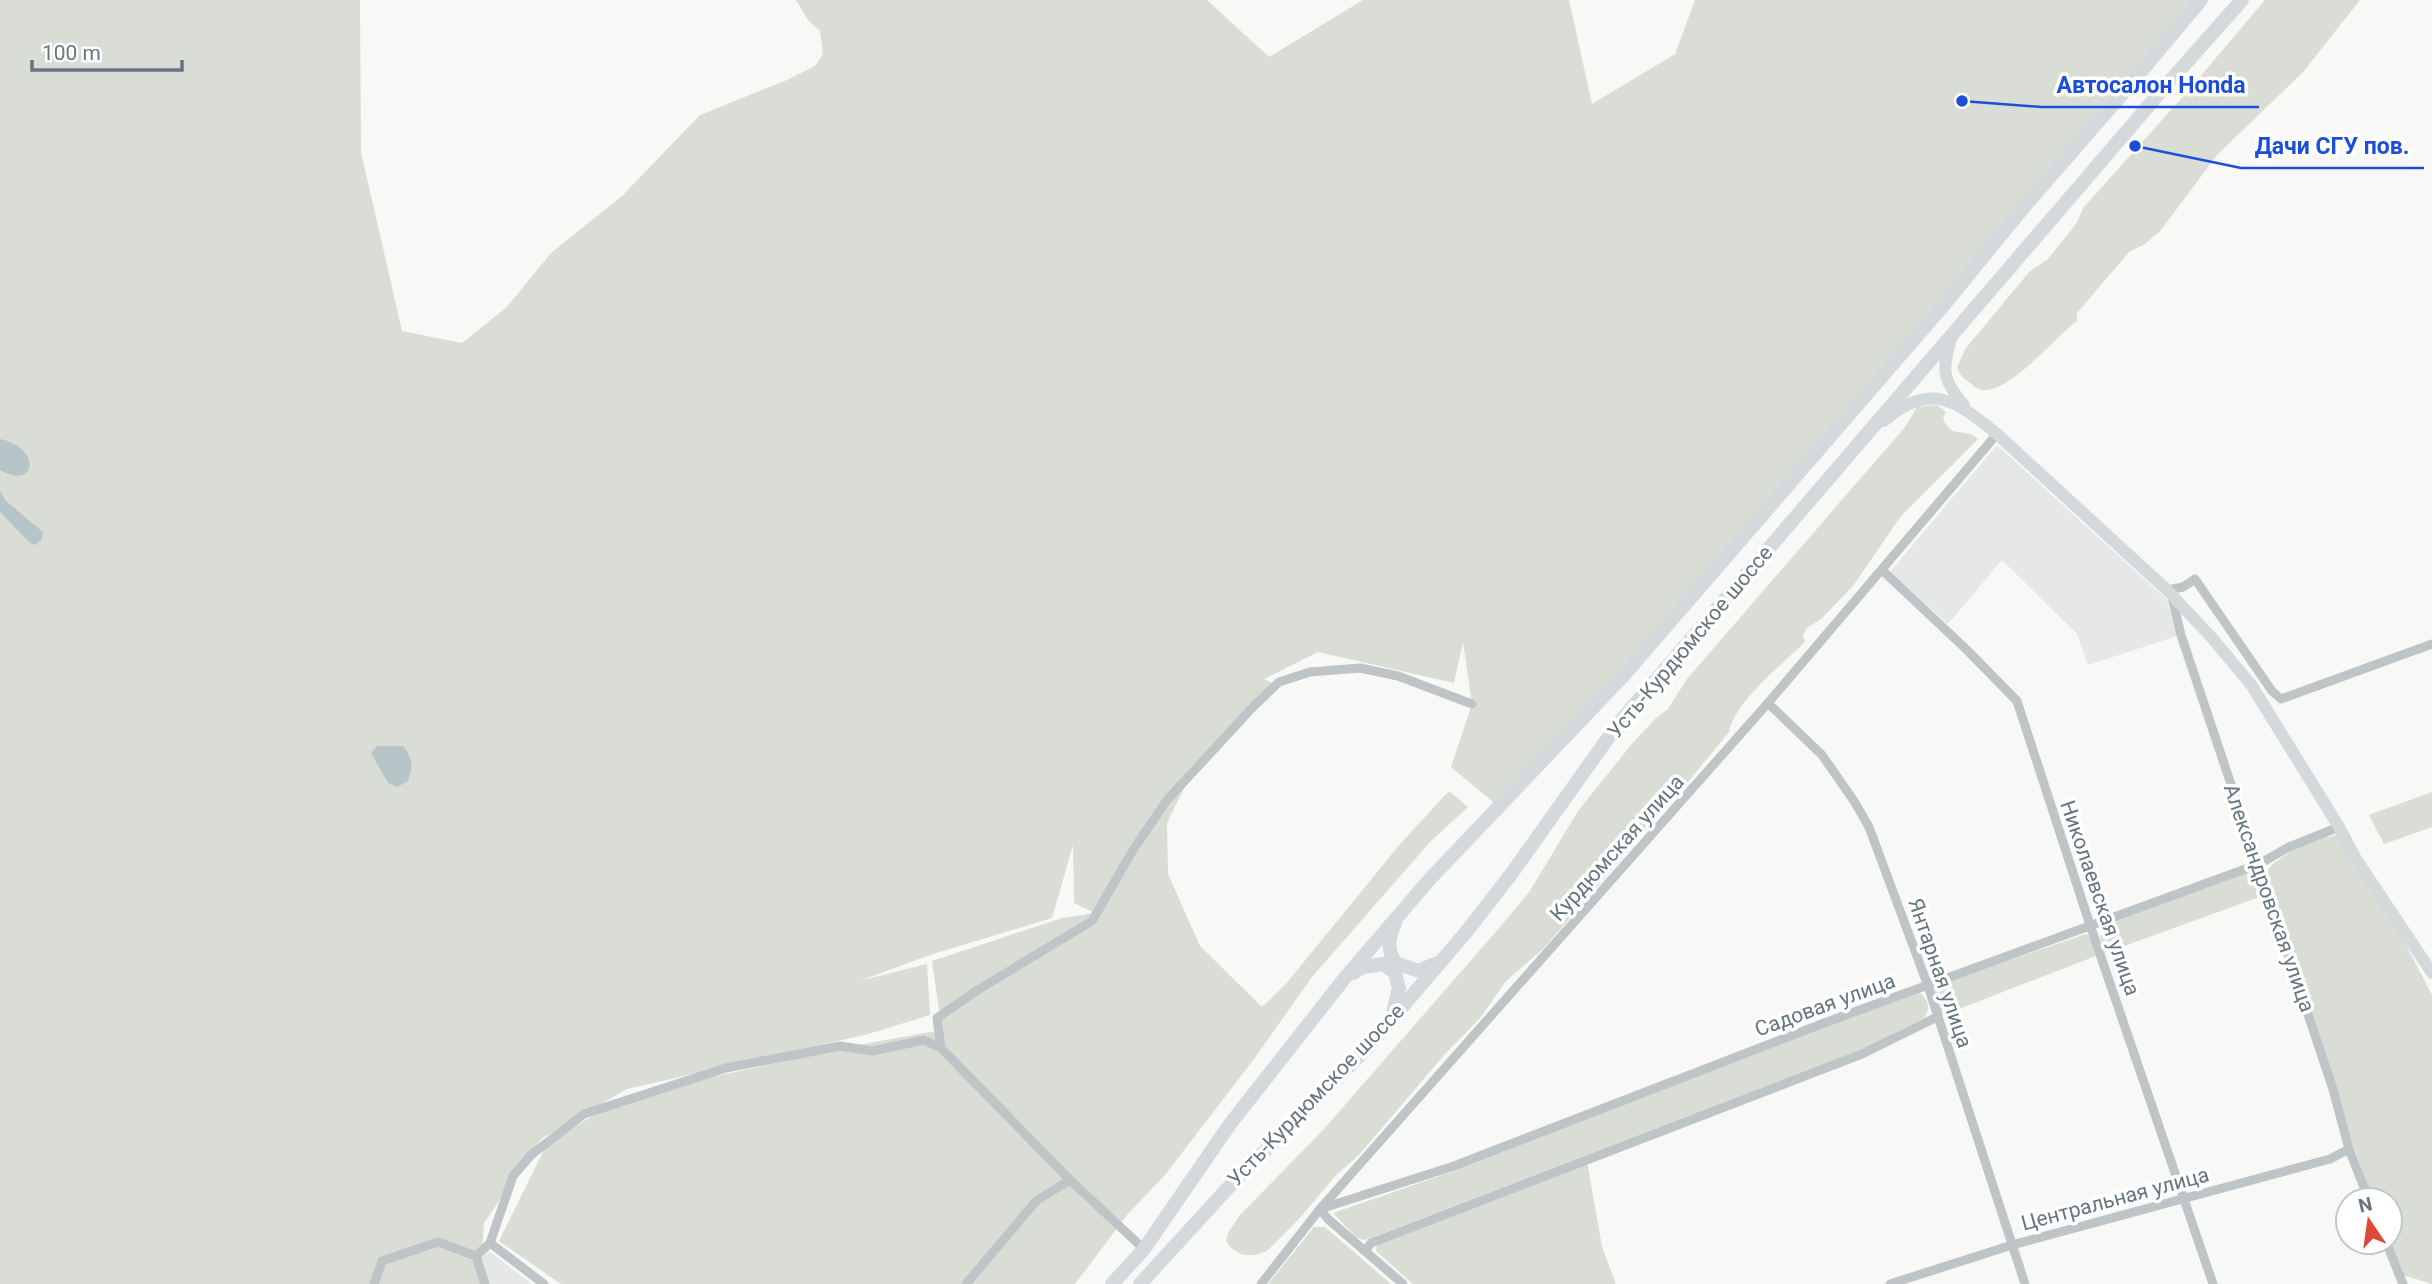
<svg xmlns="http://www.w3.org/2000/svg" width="2432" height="1284" viewBox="0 0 2432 1284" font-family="Roboto,sans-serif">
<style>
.built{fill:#e6e8e7}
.green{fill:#d9ddd5}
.water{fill:#b8c5c8}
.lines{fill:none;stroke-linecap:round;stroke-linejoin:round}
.street{stroke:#bfc4c7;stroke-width:9}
.secondary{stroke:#d4d9db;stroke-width:12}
.primary{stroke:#d4d9db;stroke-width:14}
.labels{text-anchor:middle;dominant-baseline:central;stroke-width:7;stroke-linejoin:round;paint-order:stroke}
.street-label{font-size:21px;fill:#65767f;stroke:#fff}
.leader{fill:none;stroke:#1d4ed8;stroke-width:2.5}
.callout-dot{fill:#1d4ed8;stroke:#fff;stroke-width:2.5}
.callout-label{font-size:23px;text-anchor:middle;font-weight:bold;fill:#1d4ed8;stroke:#fff;stroke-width:7;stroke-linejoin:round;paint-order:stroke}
</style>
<rect width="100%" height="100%" fill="#f8f8f6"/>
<g class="built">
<path d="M1997,445L2167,600L2177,636L2088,665L2077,634L2002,560L1948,624L1890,572Z"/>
<path d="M489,1251L532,1284H488L480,1258Z"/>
</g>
<g class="green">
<path d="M0,0H360L361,152L402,331L462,343L507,307L551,253L622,196L700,115L787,80L815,66L823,54L820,31L808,20L796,0H1207L1269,57L1363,0H1569L1592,104L1675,54L1695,0H2201L1905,350L1499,807L1451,767L1472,704L1463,642L1454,683L1318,652L1264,679L1277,686L1188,780L1167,823L1168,874L1200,946L1262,1007L1285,985L1401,843L1446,794L1450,792L1468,807L1429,843L1312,977L1254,1059L1165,1175L1127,1215L1075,1284H561L499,1241L548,1142L629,1095L869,1043L942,1030L932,961L1062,918L1095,913L1074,903L1073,845L1052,918L930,955L859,981L927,964L930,1015L868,1034L627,1089L541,1139L484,1223L480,1284H0Z"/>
<path d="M2265,0H2360L2303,72L2217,155L2161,230L2145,244L2129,252L2077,313V321C2057,335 2005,399 1979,389C1976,388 1973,385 1970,383C1963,378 1960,375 1957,367L1966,348L2030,271L2047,260L2076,224L2084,207L2187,92Z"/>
<path d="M1937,405L1946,412L1943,418C1952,441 1965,426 1978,439L1901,516L1853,586L1821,619L1807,628L1803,636L1805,642C1782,665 1735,701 1729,732L1683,788L1543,949L1506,981L1481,1017L1445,1054L1359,1155L1337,1174L1299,1219L1268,1250C1254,1259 1235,1257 1226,1241L1228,1233L1240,1215L1323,1130L1494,934L1530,891L1578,811L1631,745L1655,719L1668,709L1687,679L1905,427L1917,407Z"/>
<path d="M2432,792V827L2384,844L2369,815Z"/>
<path d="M2345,828L2432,995V1284L2400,1274L2390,1242V1200H2373L2352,1142L2266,872C2274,859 2305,843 2320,839C2331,836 2336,837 2345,828Z"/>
<path d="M2254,870L2257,872L2265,895L2105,953L2100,937L2108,924Z"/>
<path d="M2086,934L2092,938L2098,955L1941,1016L1933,993L1937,985Z"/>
<path d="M1920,993C1929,1001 1931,1008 1924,1018L1861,1050L1365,1240L1357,1238L1333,1213L1454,1171L1824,1026Z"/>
<path d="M1587,1161L1602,1247L1616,1284H1413L1376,1251L1377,1245Z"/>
<path d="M1314,1227H1325L1391,1284H1268Z"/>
</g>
<g class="water">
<path d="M0,439C43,448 36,491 0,470Z"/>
<path d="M0,491L6,501L43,532L42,539L35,545L30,543L0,512Z"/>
<path d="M377,746H403C413,758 413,766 408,781L397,787L388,783L371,753Z"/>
</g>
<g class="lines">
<g class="street">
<path d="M1882,570L1967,650L2017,701L2090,925L2213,1284"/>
<path d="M2167,590L2183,587L2195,579L2272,691L2281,699L2432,644"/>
<path d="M2172,597L2181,635L2333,1089L2349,1149L2369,1200"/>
<path d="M1768,703L1822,755L1854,801L1869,827L1928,986L2025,1284"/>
<path d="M941,1048L937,1018L976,991L1092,921L1133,850L1167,800L1252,708L1279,682L1310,672L1360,668L1398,676L1472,704"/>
<path d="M2386,1242L2403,1284"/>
<path d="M490,1243L544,1284"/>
<path d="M1365,1251L1371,1243L1862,1054L1937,1017"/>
<path d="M476,1256L490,1243L513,1176L531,1155L584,1114L726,1068L840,1046L872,1051L924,1040L941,1048L1070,1180L1144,1249"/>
<path d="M374,1284L382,1261L438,1242L476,1256L485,1284"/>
<path d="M966,1284L1037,1200L1070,1180"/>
<path d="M1261,1284L1320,1209L1768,703L1997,434"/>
<path d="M1403,1284L1328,1219L1320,1209L1454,1166L1824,1023L2259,864L2289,847L2339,827"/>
<path d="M1890,1284L2012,1245L2330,1159L2349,1149"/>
</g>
<g class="secondary">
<path d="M1952,336C1942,368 1941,379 1964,405"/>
<path d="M1884,421C1931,381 1955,400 1997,434L2167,590L2213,639L2252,686L2339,827L2356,859L2432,973"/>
</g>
<g class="primary">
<path d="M1395,923C1389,937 1386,950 1396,963L1419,971L1435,964"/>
<path d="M1353,973L1363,967L1383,964L1395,973L1399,988L1393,1013"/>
<path d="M1112,1284L1144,1249L1230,1124L1344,979L1429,880L1624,675L1943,306L2023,208L2118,99L2201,0"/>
<path d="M1140,1284L1227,1189L1368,1047L1467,931L1512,873L1618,724L2163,89L2242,0"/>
</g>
</g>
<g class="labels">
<g class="street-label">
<text transform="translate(1690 642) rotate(-50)">Усть-Курдюмское шоссе</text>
<text transform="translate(1617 848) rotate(-48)">Курдюмская улица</text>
<text transform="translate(2100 898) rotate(71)">Николаевская улица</text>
<text transform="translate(2269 898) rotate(71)">Александровская улица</text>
<text transform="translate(1940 973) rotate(71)">Янтарная улица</text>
<text transform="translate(1825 1005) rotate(-20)">Садовая улица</text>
<text transform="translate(1316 1095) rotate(-46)">Усть-Курдюмское шоссе</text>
<text transform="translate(2115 1199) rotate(-15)">Центральная улица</text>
</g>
</g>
<path class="leader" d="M1962 101L2042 107H2259M2135 146L2241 168H2424"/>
<g class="callout-dot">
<circle cx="1962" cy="101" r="7"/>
<circle cx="2135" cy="146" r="7"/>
</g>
<g class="callout-label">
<text x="2151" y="93">Автосалон Honda</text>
<text x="2332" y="154">Дачи СГУ пов.</text>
</g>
<g transform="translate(2369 1221) rotate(347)"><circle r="33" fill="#ffffff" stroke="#c1c8cc" stroke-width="2"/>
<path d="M0-5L12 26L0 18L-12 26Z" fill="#da4a34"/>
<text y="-10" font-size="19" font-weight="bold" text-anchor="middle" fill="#65767f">N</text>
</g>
<path d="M32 60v10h150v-10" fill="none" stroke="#65767f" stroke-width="3.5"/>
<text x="42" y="60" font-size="21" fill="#65767f" stroke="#ffffff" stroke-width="5" paint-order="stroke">100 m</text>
</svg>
